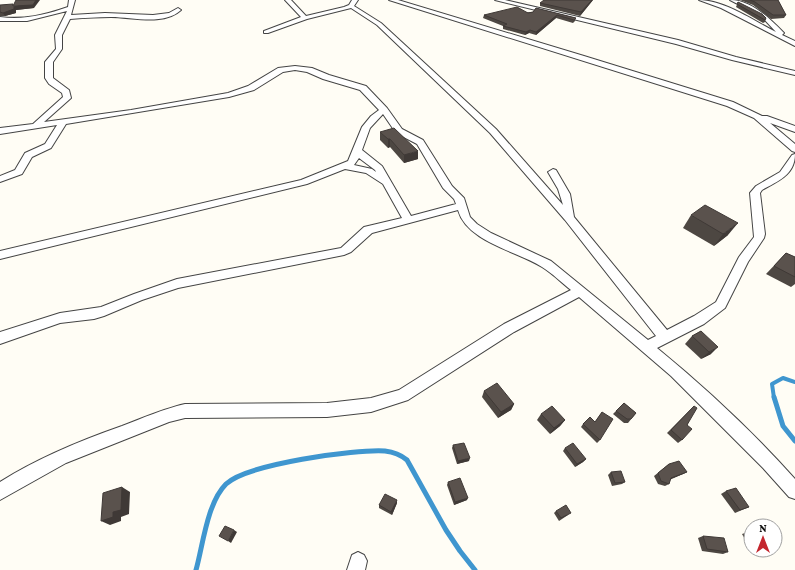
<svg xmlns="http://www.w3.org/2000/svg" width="795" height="570" viewBox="0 0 795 570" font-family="'Crimson Pro',serif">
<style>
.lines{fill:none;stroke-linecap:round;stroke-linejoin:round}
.stream-far1{stroke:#3f96cf;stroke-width:4}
.stream{stroke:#3f96cf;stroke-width:5}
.street-casing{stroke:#444;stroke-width:2}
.street{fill:#fff;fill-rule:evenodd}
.wall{fill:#4d4742}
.shaded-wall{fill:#3f3936}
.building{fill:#5a524d;stroke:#3f3936}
</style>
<rect width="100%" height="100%" fill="#fffdf5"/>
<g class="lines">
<path class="stream-far1" d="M774,398L772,384L783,378L795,382"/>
<g class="stream">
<path d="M774,397L783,426L795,441"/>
<path d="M196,570C203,545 207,503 226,484C247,464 355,449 385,451C394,452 401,455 407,460L446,530L460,551L475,570"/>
</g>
<defs>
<g id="street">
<path d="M69,0H75L71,15L105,13L153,15L169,13L178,8L181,10C164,26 132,17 111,17C97,17 83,18 70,19L62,35V49L53,62V78L69,90L71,98L44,122L131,110L228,93L248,86L278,68L295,66L312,68L329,75L366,86L387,108L402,129L423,140L452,186L464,198L470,217L477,224L491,233L551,261L648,340L656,336L565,220L490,133L377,25L351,8L307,19L268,33H264V31L301,17L285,0H291L306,16L344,7L349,5L352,0H358L354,6L381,23L496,129L563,205L558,189L548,172L553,169L556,170L570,194L574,217L667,330L694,316L716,302L739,257L754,237L750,193L756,186L780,172L792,155L795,154C795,175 778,181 762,190L760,193L765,234L764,238L748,262L725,308L704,324L657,348C706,388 753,432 795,479V499L789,497L763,468L671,376L579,297L514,332L408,400L371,412L327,417L185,418L169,422L66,463L0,500V482C38,458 79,441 122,426C143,418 163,409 185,404L327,403L371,398L399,390L504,324L571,290C562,283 552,273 542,267C517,251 467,242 458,210L372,233L351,252L344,255L178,288L142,300L104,316L94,319L60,323L0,344V332L60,313L101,307L134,294L177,279L341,248L364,227L402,218L383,184L366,173L345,169L307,184L0,259V251L301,180L348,161L362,127L371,116L379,110L360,90L323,79L307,72L295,70L283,72L254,90L229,97L66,124L51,148L32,157L22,174L0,182V176L15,170L25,153L45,144L57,125L0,134V128L33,124L63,97L62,93L49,84L45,78V62L56,49L55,35L67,11L27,21H0V17C24,20 45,15 68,7ZM383,114L396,133L417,144L443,188L454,199L456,204L411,216L382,166L362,150L370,128ZM359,158L375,170L376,172L372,169L354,165Z"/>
<path d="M389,0H398L584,56L733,102L762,116H767L795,126V132L770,123L795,144V152L792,151L754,118L727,106Z"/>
<path d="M495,0H505L678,40L736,57L795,71V75L732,60L676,44Z"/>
<path d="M699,0C724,0 754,21 776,32L761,16L730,0C751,0 769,18 783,32L784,33L782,35L795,41V46L721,8Z"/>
<path d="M358,552L364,555L367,561L365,570H347L352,555Z"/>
</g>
</defs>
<use href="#street" class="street-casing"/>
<use href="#street" class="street"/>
</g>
<g class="wall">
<path d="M593,0L580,16L540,6V3Z"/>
<path d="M740,0H778L786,15L784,18L771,19L753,5Z"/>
<path d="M738,2L766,18L765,22L763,23L736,7Z"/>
<path d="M0,5L34,8L16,10V13L5,16H0Z"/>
<path d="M536,8L576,18L575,21L573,23L556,18L536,35L529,33L525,35L503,29V26L483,18L484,15L533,12Z"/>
<path d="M380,132L418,159L404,163L390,147L388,148L380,140Z"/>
<path d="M691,215L728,235L714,246L683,228Z"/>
<path d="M786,253L795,257V284L791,287L766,274Z"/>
<path d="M701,331L711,354L701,359L685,344L692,336Z"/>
<path d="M484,391L514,404L511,410L498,418L482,397Z"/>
<path d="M624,403L636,413L628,423H624L613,414Z"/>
<path d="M694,406L682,440L678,443L667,433Z"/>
<path d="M602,412L600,440L597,443L581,427L583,424L595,422Z"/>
<path d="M541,414L565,420L560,426L550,434L537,420Z"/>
<path d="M453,445L469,461L457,464L452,448Z"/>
<path d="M565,448L586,459L583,462L575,467L563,451Z"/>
<path d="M669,464L687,472L683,474L670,479L669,484L665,486L658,484L654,476Z"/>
<path d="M611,472L625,482L622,484L612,486L608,475Z"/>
<path d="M448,482L467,500L454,505L447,485Z"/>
<path d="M726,491L749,507L735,513L721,494Z"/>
<path d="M397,503L392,515L379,508V505Z"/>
<path d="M556,511L568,515L559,521L554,513Z"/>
<path d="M751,531V550H752H751L742,534Z"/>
<path d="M703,536L728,552L723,554L702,551L698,538Z"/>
</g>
<g class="shaded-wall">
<path d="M36,0H40L34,8L16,10V13L5,16L3,13L15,6Z"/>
<path d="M592,0H593L580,16L581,12Z"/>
<path d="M557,15L556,18L536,35V32Z"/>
<path d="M530,30L529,33L525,35L526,32Z"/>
<path d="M388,139H390V147L388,148Z"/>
<path d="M418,151V159L404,163V155Z"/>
<path d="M738,223L728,235L714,246L723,234Z"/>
<path d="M718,347L711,354L701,359L709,352Z"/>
<path d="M514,404L511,410L498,418L501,412Z"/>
<path d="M565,420L560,426L550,434L554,428Z"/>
<path d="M470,458L469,461L457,464L458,461Z"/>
<path d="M586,459L583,462L575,467L577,464Z"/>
<path d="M687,472L683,474L667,481L671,478Z"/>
<path d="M122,487L130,492L129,514L121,517V521L110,525L101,521L113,512Z"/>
<path d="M468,498L467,500L454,505L455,502Z"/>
<path d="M397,500V503L392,515L391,512Z"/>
<path d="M234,530L237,532L231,543L228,541Z"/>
</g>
<g class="building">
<path d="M16,0H36L33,5L14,6V9L3,13L0,12V5L13,4V6Z"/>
<path d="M544,0H592L581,12L540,3Z"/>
<path d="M750,0H778L786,15H773L755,2Z"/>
<path d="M738,2L762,14L766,18L765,20L737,4Z"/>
<path d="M517,7L528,13L533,12L536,8L576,18L574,20L557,15L536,32L530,30L526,32L503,26L507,24L484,15Z"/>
<path d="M394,128L418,151L404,155L390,139H388L380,132Z"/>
<path d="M705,205L738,223L723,234L691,215Z"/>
<path d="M786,253L795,257V277L774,266Z"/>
<path d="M701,331L718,347L709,352L692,336Z"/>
<path d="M497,383L514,404L501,412L484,391Z"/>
<path d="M624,403L636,413L631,419H627L616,411Z"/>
<path d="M552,406L565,420L554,428L541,414Z"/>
<path d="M694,406L697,408L687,425L692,429L682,440L671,430Z"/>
<path d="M602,412L613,419L600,440L583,424L590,417L595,422Z"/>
<path d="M464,443L470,458L458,461L453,445Z"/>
<path d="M573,443L586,459L577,464L565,448Z"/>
<path d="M679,461L687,472L671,478L669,484L661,481L658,473L669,464Z"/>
<path d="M621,471L625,482L615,483L611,472Z"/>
<path d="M460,478L468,498L455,502L448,482Z"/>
<path d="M122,487L121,510L113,512V517L101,521L103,493Z"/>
<path d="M736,488L749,507L740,510L726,491Z"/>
<path d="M385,494L397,500L391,512L379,505Z"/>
<path d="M566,505L571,513L561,518L556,511Z"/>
<path d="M225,526L234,530L228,541L219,536Z"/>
<path d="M751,531V539L747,532Z"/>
<path d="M703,536L724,538L728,552L707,549Z"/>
</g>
<g transform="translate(763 538)"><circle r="19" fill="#ffffff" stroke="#a0a0a0"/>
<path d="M0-3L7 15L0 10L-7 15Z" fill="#c4262e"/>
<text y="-6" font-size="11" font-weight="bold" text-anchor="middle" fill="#111111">N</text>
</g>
</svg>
